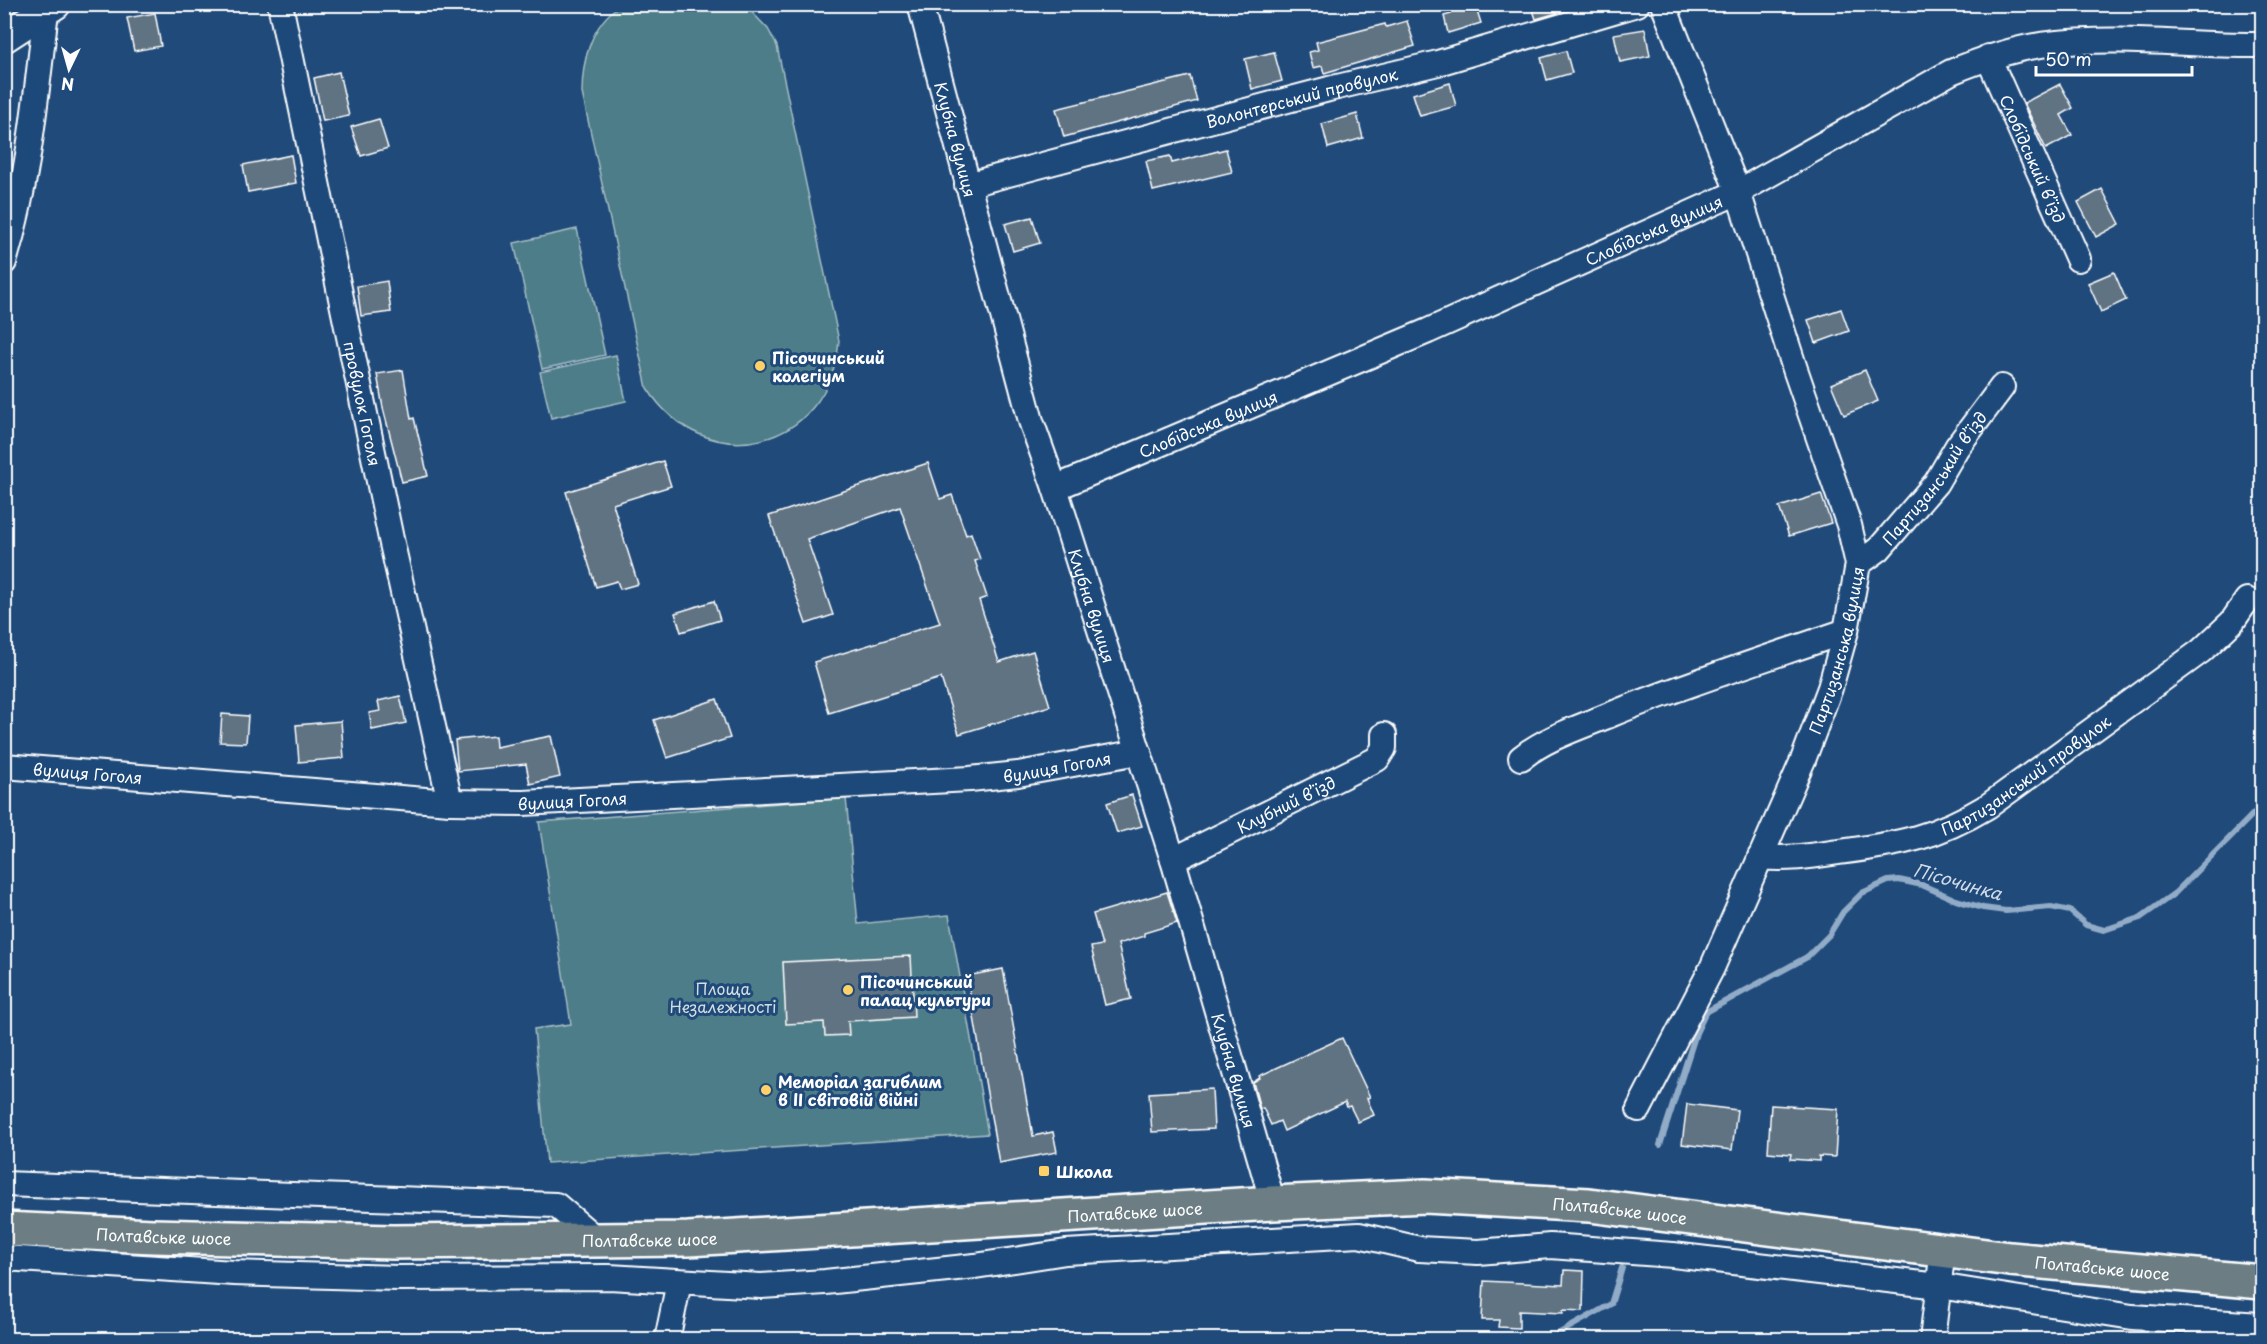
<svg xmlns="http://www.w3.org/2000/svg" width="2267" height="1344" viewBox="0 0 2267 1344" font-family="'Playpen Sans',sans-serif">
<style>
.green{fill:#4e7d88;stroke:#a6bec4;stroke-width:1.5}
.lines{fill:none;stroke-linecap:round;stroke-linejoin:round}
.stream{stroke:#92acc8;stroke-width:6}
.building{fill:#617382;stroke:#fff;stroke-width:1.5}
.minor-casing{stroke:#fff;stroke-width:28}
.tertiary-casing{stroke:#fff;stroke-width:34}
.trunk-casing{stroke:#fff;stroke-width:38}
.minor{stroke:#1f4a7a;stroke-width:24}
.tertiary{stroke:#1f4a7a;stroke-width:30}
.trunk{stroke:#6c7e84;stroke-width:33}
.poi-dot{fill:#ffd166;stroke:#1f4a7a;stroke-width:2}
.labels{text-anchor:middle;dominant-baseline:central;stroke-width:6;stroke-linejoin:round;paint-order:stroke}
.street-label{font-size:16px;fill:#fff;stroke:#1f4a7a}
.poi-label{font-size:16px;font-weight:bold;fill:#fff;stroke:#1f4a7a;text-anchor:start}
.park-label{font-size:16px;fill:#d3dee1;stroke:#1f4a7a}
.water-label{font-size:18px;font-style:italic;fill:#d2dce8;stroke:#1f4a7a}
</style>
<rect width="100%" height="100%" fill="#1f4a7a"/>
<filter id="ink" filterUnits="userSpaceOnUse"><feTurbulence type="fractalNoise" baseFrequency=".0167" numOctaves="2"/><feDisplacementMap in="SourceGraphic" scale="12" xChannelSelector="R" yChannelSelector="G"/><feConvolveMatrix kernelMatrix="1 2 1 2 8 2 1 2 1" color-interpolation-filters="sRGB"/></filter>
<g filter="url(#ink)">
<g class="green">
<path d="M620,5H745L768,29L777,46L839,341C829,450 706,480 647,388L582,93C582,60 591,25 620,5Z"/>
<path d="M577,229L605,355L542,369L514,243Z"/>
<path d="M616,355L626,401L551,418L540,372Z"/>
<path d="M846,798L858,924L949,915L988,1134L547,1163L534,1029L571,1024L539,822Z"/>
</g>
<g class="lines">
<g class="stream">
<path d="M1660,1145L1696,1033L1706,1012L1807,957L1829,935L1843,912L1862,893L1888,881L1899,880L1922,885L1956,900L1983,908L2006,911L2051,907L2070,911L2086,925L2104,930L2140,918L2175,893L2262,805"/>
<path d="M1547,1340L1611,1304L1622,1268"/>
</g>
</g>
<g class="building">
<path d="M1449,4H1475L1481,23L1448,33L1444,16L1451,14Z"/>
<path d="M1542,4H1554L1557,13L1536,19L1532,7Z"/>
<path d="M155,13L161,46L134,51L127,18Z"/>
<path d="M1407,21L1415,46L1324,73L1322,66L1313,68L1309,52L1318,50L1316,42L1385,24L1386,27Z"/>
<path d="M1645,29L1650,56L1620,62L1614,34Z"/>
<path d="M1566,51L1572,73L1547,80L1541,58Z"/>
<path d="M1274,52L1282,81L1252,89L1245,59Z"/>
<path d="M339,72L349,116L323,121L314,78Z"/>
<path d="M1190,76L1197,101L1064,137L1056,109Z"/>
<path d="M1450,83L1456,106L1420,116L1413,94Z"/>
<path d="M2060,84L2073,108L2061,115L2072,135L2046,149L2024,103Z"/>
<path d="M1357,114L1363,138L1328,148L1322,124Z"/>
<path d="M379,119L388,148L361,156L351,127Z"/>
<path d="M1226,149L1232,172L1153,191L1146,161L1170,156L1172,163Z"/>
<path d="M291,155L296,183L248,192L243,165Z"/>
<path d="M2102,189L2120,224L2096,237L2078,202Z"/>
<path d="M1032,217L1040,243L1013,251L1005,224Z"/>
<path d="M2114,272L2126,300L2101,312L2088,283Z"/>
<path d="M387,281L391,312L361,316L357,286Z"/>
<path d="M1841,309L1849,331L1816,343L1808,320Z"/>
<path d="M403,370L411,419L414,418L428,476L402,482L383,408L377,374Z"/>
<path d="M1865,370L1878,401L1844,415L1831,384Z"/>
<path d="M663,461L671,486L613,504L638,584L620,589L617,581L596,587L566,492Z"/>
<path d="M928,463L940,499L952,495L966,535L971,533L980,559L975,561L987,597L979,600L999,662L1033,651L1050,706L959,734L941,678L829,713L814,662L940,623L900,507L807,539L833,615L806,624L769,516Z"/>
<path d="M1821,494L1831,523L1789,536L1779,507Z"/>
<path d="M714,601L720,620L681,632L675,613Z"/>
<path d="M400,696L406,723L372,730L369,713L380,711L378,701Z"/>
<path d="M717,699L730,738L667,758L654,720Z"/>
<path d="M222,714L248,716L246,743L220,742Z"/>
<path d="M341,721L344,758L299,762L296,725Z"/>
<path d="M495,736L496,747L551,736L560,777L530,784L526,764L458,771L455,740Z"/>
<path d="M1132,795L1142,826L1117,833L1107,803Z"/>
<path d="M1167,892L1177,923L1144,933V936L1118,944L1131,999L1105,1005L1091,947L1102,945L1093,914Z"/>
<path d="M911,956L914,1017L848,1021L849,1035L825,1036L824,1022L786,1024L783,962Z"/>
<path d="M1003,969L1033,1136L1053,1132L1057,1152L999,1163L967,976Z"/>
<path d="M1342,1038L1370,1097L1367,1098L1374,1115L1358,1122L1350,1106L1347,1107L1345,1102L1284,1131L1280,1121L1271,1125L1263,1108L1260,1109L1253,1082L1260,1078L1259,1076Z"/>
<path d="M1212,1089L1214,1129L1152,1132L1149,1093Z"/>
<path d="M1687,1104L1737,1110L1732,1150L1682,1144Z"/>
<path d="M1771,1105L1838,1109L1835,1157L1819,1156V1161L1790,1159L1791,1154L1768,1152Z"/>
<path d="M1564,1270L1584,1271L1583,1311L1563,1310V1313L1519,1311V1328L1498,1327L1499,1320H1482L1484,1281L1563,1285Z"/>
</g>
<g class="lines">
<defs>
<g id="minor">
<path id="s1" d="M280,4L391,539L450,802"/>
<path id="s2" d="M920,4L1031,421L1055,488L1173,860L1273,1203"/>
<path id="s3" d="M1988,57L2078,259"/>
<path id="s4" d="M967,185L1329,89L1438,63L1637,4"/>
<path d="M4,262C29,181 36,95 46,11"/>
<path id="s5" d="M1055,488L1428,331L1738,192L1951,72C1985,58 2020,46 2057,43C2125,36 2194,46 2262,45"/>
<path id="s6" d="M1858,564L1879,549L1936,483L1957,447L2002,387"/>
<path d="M1521,758C1547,737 1581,727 1612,714C1688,683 1768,658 1846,631"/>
<path id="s7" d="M4,766L450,802L523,803L970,779L1018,774L1139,752"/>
<path id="s8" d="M1760,857C1787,860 1812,856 1839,852C1900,844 1935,838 1988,806L2201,651L2232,622L2247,600"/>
<path id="s9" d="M1173,860L1377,759L1384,748V735"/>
<path id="s10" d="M1639,1109L1712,968L1803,760L1830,688L1846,631L1858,564L1849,525L1795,369L1738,192L1663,4"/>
<path d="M4,1184L556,1205L597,1240"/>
<path d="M4,1258L234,1273L398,1278L609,1277L761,1286L825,1282L975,1266L1066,1252L1359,1235L1419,1249L1478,1252L1550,1246L1673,1255L1939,1286L2132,1317L2262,1325"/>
<path d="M667,1340L679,1282"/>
<path d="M1932,1340L1943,1249"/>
</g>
<path id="tertiary" d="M4,37L55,4"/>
<g id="trunk">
<path id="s11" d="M4,1229L153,1236L393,1242L688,1239L1273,1203L1425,1196L1589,1205L2010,1259L2262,1282"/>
</g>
</defs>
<use href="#minor" class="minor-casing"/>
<use href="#tertiary" class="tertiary-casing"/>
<use href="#trunk" class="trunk-casing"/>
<use href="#minor" class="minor"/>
<use href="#tertiary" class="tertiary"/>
<use href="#trunk" class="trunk"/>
</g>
</g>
<g class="poi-dot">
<circle cx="760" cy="366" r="6"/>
<circle cx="848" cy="990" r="6"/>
<circle cx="766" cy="1090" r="6"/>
<rect x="1038" y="1165" width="12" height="12" rx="3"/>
</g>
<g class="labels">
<g class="street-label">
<text stroke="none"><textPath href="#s4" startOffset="346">Волонтерський провулок</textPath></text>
<text stroke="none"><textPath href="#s2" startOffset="140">Клубна вулиця</textPath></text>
<text stroke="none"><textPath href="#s3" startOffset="111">Слобідський в’їзд</textPath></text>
<text stroke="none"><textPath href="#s5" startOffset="652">Слобідська вулиця</textPath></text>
<text stroke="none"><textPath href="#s1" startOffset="408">провулок Гоголя</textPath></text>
<text stroke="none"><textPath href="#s5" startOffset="166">Слобідська вулиця</textPath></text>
<text stroke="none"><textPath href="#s6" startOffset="116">Партизанський в’їзд</textPath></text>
<text stroke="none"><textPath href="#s2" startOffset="626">Клубна вулиця</textPath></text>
<text stroke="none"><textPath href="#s10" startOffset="501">Партизанська вулиця</textPath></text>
<text stroke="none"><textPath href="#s7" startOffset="1056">вулиця Гоголя</textPath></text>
<text stroke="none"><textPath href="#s7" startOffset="84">вулиця Гоголя</textPath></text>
<text stroke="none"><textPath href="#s8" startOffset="285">Партизанський провулок</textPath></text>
<text stroke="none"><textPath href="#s7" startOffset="570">вулиця Гоголя</textPath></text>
<text stroke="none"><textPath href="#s9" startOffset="126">Клубний в’їзд</textPath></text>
<text stroke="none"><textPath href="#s2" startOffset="1112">Клубна вулиця</textPath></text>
<text stroke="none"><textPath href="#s11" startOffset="1618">Полтавське шосе</textPath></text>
<text stroke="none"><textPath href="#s11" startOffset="1132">Полтавське шосе</textPath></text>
<text stroke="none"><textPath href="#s11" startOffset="160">Полтавське шосе</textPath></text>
<text stroke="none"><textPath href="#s11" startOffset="646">Полтавське шосе</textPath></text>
<text stroke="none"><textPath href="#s11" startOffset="2104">Полтавське шосе</textPath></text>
</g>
<g class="poi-label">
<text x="772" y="357">Пісочинський<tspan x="772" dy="18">колегіум</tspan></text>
<text x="860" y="981">Пісочинський<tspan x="860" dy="18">палац культури</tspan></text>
<text x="778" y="1081">Меморіал загиблим<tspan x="778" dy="18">в II світовій війні</tspan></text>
<text x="1056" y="1171">Школа</text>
</g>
<g class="park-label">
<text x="723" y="988">Площа<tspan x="723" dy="18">Незалежності</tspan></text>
</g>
<g class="water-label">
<text transform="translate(1958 881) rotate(16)">Пісочинка</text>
</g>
</g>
<rect width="2267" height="1344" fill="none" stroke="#1f4a7a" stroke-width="24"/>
<rect x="12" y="12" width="2243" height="1320" fill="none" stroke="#fff" stroke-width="2" filter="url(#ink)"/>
<g transform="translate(69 69) rotate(185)" stroke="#1f4a7a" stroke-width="4.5" paint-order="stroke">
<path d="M0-4.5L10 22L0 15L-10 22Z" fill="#ffffff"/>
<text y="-9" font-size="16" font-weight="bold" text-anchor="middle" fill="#ffffff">N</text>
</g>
<path d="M2036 66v9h156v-9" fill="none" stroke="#ffffff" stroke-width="3"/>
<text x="2045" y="66" font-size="18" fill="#ffffff" stroke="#1f4a7a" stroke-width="4.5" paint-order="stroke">50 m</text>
</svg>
